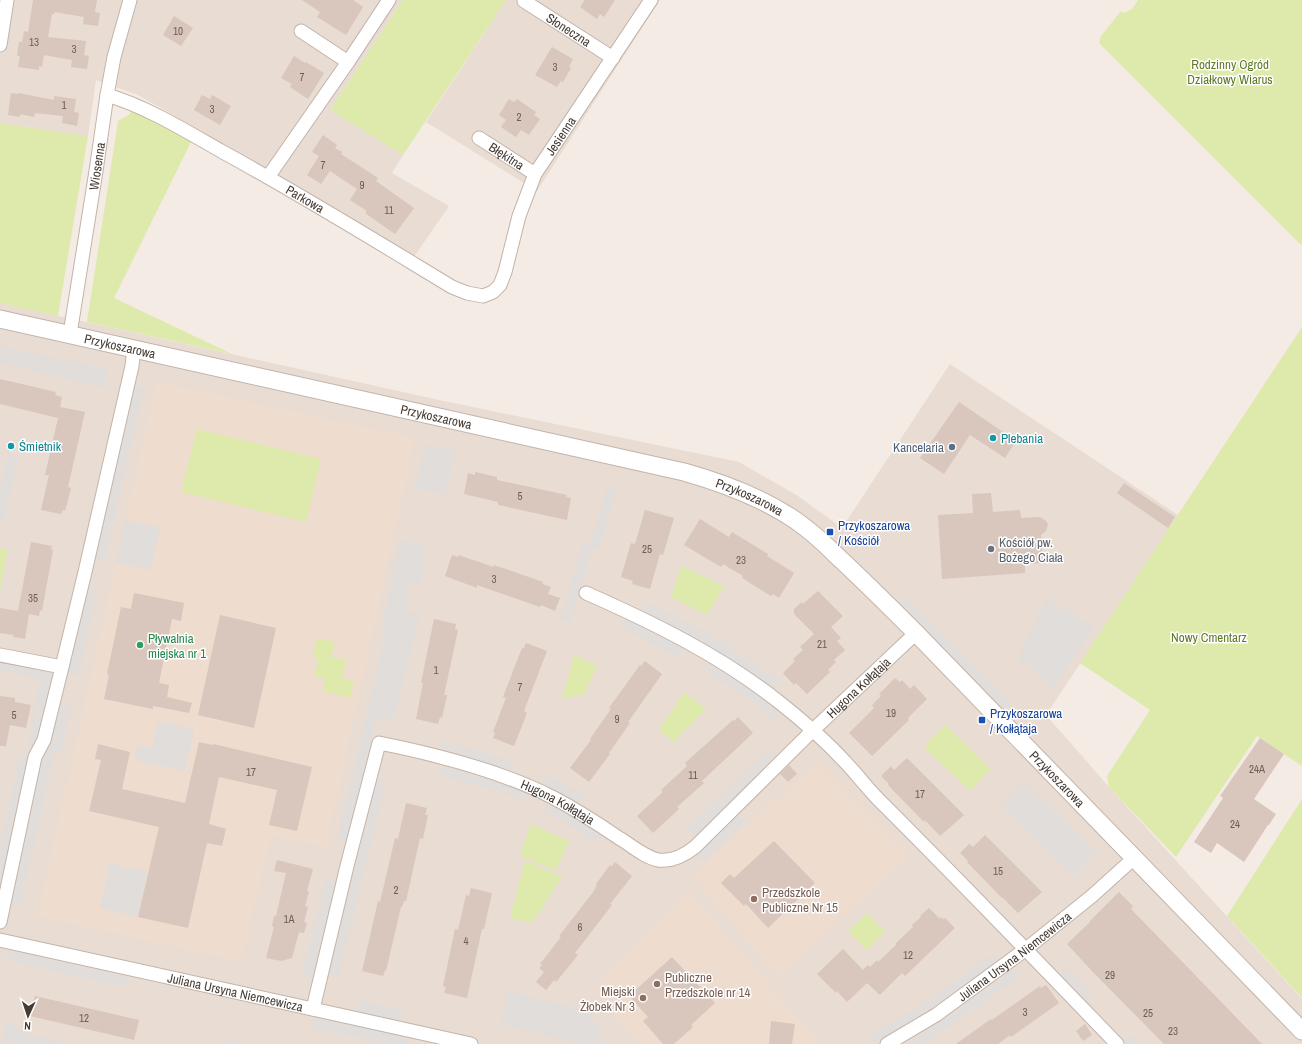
<svg xmlns="http://www.w3.org/2000/svg" width="1302" height="1044" viewBox="0 0 1302 1044" font-family="'Archivo Narrow',sans-serif">
<style>
.residential{fill:#e8dcd3}
.education{fill:#eedcce}
.green{fill:#deeaab}
.parking{fill:#e1dddb}
.building{fill:#d9c6bd}
.lines{fill:none;stroke-linecap:round;stroke-linejoin:round}
.minor-casing{stroke:#c2b4aa;stroke-width:15}
.tertiary-casing{stroke:#c2b4aa;stroke-width:19}
.minor{stroke:#fff;stroke-width:13}
.tertiary{stroke:#fff;stroke-width:17}
.culture-dot{fill:#0f9aa8;stroke:#fff;stroke-width:1.5}
.service-dot{fill:#5c6f8a;stroke:#fff;stroke-width:1.5}
.transit-dot{fill:#1a4fb4;stroke:#fff;stroke-width:1.5}
.worship-dot{fill:#6b7280;stroke:#fff;stroke-width:1.5}
.leisure-dot{fill:#2e9e5b;stroke:#fff;stroke-width:1.5}
.education-dot{fill:#8d6e63;stroke:#fff;stroke-width:1.5}
.labels{text-anchor:middle;dominant-baseline:central;stroke-width:3;stroke-linejoin:round;paint-order:stroke}
.number-label{font-size:11px;fill:#6b5e56}
.street-label{font-size:13px;fill:#463b34;stroke:#fff}
.park-label{font-size:13px;fill:#5c7b24;stroke:#fff}
.culture-label{font-size:13px;fill:#0d838f;stroke:#fff;text-anchor:start}
.service-label{font-size:13px;fill:#4e5e75;stroke:#fff;text-anchor:end}
.transit-label{font-size:13px;fill:#164399;stroke:#fff;text-anchor:start}
.worship-label{font-size:13px;fill:#5b616d;stroke:#fff;text-anchor:start}
.leisure-label{font-size:13px;fill:#27864d;stroke:#fff;text-anchor:start}
.education-label{font-size:13px;fill:#785e54;stroke:#fff;text-anchor:start}
</style>
<rect width="100%" height="100%" fill="#f4ebe5"/>
<g class="residential">
<path d="M0,0H403L330,110L403,155L392,173L449,206L409,264L175,116L138,95L96,80L88,136L0,123Z"/>
<path d="M506,0H660L537,191L426,122Z"/>
<path d="M0,303L439,400L739,462L798,496L842,528L950,364L1178,515L1046,715L1109,787L1302,999V1044H0Z"/>
</g>
<g class="education">
<path d="M156,381L415,438L326,848L271,835L241,962L37,916Z"/>
<path d="M817,761L909,855L778,978L694,876Z"/>
<path d="M687,889L820,1044H640L593,991Z"/>
</g>
<g class="green">
<path d="M403,0H506L403,155L330,110Z"/>
<path d="M1138,0H1302V246L1099,43L1101,36L1121,11L1124,13L1132,9Z"/>
<path d="M132,110L192,140L114,298L232,354L87,322L118,121L129,115Z"/>
<path d="M0,123L88,136L58,316L0,303Z"/>
<path d="M1302,327V766L1257,736L1176,857L1109,787L1107,776L1150,710L1080,663Z"/>
<path d="M197,429L321,459L306,522L181,492Z"/>
<path d="M0,548L8,550L0,590Z"/>
<path d="M681,566L724,586L707,615L671,597Z"/>
<path d="M317,638L335,642L331,657L346,660L342,678L354,681L350,698L323,691L325,679L314,676L318,658L313,657Z"/>
<path d="M574,655L597,666L585,693L562,699Z"/>
<path d="M684,692L706,709L673,742L659,730Z"/>
<path d="M945,725L991,769L970,791L924,747Z"/>
<path d="M1302,799V998L1227,916Z"/>
<path d="M531,824L569,841L556,871L520,856Z"/>
<path d="M525,861L562,877L532,923L510,918Z"/>
<path d="M867,913L885,932L867,950L848,931Z"/>
</g>
<g class="parking">
<path d="M0,346L107,369L104,388L0,363Z"/>
<path d="M134,386L144,388L104,562L94,560Z"/>
<path d="M425,444L455,451L445,495L415,488Z"/>
<path d="M8,454L18,456L3,522L0,521V492Z"/>
<path d="M608,485L617,488L599,549L592,547L570,623L560,620L583,543L590,545Z"/>
<path d="M125,520L160,528L150,570L116,563Z"/>
<path d="M399,540L427,546L419,585L410,583L404,610L420,614L395,715L388,722L374,720L370,752L348,841L338,838L385,637L381,636Z"/>
<path d="M88,587L98,589L79,676L68,673Z"/>
<path d="M905,595L1013,704L1004,713L896,604Z"/>
<path d="M1047,598L1094,627L1053,688L1018,658Z"/>
<path d="M649,603L718,639L779,680L773,688L712,648L645,612Z"/>
<path d="M625,619L684,648L678,657L621,628Z"/>
<path d="M0,661L52,671L40,740L34,746H28L40,679L0,671Z"/>
<path d="M712,664L750,689L782,712L775,720L744,696L707,672Z"/>
<path d="M60,705L71,708L61,752L54,753L20,908L10,905L44,752L50,750Z"/>
<path d="M158,721L194,729L185,771L134,760L137,745L152,748Z"/>
<path d="M441,742L475,750L515,762L512,771L473,759L439,751Z"/>
<path d="M770,749L777,756L695,837L687,829Z"/>
<path d="M20,755L30,757L0,900V848Z"/>
<path d="M444,767L503,783L529,794L526,801L500,792L441,776Z"/>
<path d="M547,775L583,794L578,803L542,784Z"/>
<path d="M376,778L387,781L339,976L328,974Z"/>
<path d="M1024,783L1097,853L1075,876L1002,806Z"/>
<path d="M547,802L583,822L601,834L595,841L544,810Z"/>
<path d="M738,814L745,821L702,861L696,854Z"/>
<path d="M110,863L148,872L138,917L100,908Z"/>
<path d="M326,879L337,882L313,979L302,976Z"/>
<path d="M10,950L128,977L126,987L8,961Z"/>
<path d="M992,954L998,962L930,1011L874,1043L870,1034L903,1016L926,1002L953,984Z"/>
<path d="M1066,968L1093,995L1085,1003L1058,975Z"/>
<path d="M1011,971L1024,973L970,1012L923,1044H905L935,1026Z"/>
<path d="M508,991L594,1013L592,1022L601,1025L597,1044H583L500,1024Z"/>
<path d="M359,1001L402,1010L400,1021L357,1011Z"/>
<path d="M315,1017L409,1037L407,1044H389L313,1028Z"/>
<path d="M7,1021L13,1022L22,1033L70,1044H15L2,1041Z"/>
<path d="M1131,1034L1141,1044H1125L1123,1042Z"/>
<path d="M231,1036L239,1043L238,1044H225Z"/>
</g>
<g class="building">
<path d="M33,0H97L95,12L100,13L98,26L83,24L84,17L55,12L54,14H52L48,37L86,41L84,55L89,56L87,69L71,67L72,60L44,55L42,67L39,66V70L18,67L20,56H17L19,42H22L24,31L28,32Z"/>
<path d="M302,0H353L363,7L346,35L317,17L320,12Z"/>
<path d="M585,0H615L604,17L600,14L597,19L580,7Z"/>
<path d="M174,16L193,28L181,46L163,35Z"/>
<path d="M552,47L573,59L569,67L571,68L563,82L561,81L557,87L535,75Z"/>
<path d="M294,56L305,63L306,62L324,73L308,99L290,87L292,84L281,78Z"/>
<path d="M11,93L17,94L18,93L54,100V96L76,99L74,112L79,113L77,126L62,123L63,116L35,113L34,117L20,114V117L8,115Z"/>
<path d="M202,95L210,99L212,95L231,106L220,125L194,110Z"/>
<path d="M509,99L514,102L517,99L536,112L534,115L540,119L529,135L521,130L516,137L501,127L506,120L499,115Z"/>
<path d="M323,135L337,145L335,148L342,152L341,154L378,178L376,181L414,208L395,234L365,213L367,211L350,200L357,189L330,171L321,184L307,175L319,156L312,152Z"/>
<path d="M0,379L56,392L55,395L62,397L60,407L85,412L68,487L71,488L65,511L63,510L61,514L41,510L49,475H45L58,418L0,404Z"/>
<path d="M959,402L1016,441L1005,458L970,435L944,474L920,458Z"/>
<path d="M475,472L497,477V480L567,495L566,497L571,498L567,520L498,505V502L464,494L468,473L475,475Z"/>
<path d="M1124,483L1175,517L1168,528L1117,493Z"/>
<path d="M991,493L993,512L1020,510L1021,518L1040,517L1045,520L1048,524L1046,531L1041,535L1043,563L1025,564V573L942,579L938,515L973,513L972,494Z"/>
<path d="M645,510L674,518L663,555L660,554L650,589L632,584L633,581L621,577L631,543L635,544Z"/>
<path d="M700,519L729,537L732,532L768,554L767,556L794,573L779,598L773,594L771,596L742,578L743,576L723,564L721,567L684,545Z"/>
<path d="M31,542L52,546L51,549L53,550L42,611L40,610L39,616L29,614L25,639L13,637L14,635L0,633V608L18,611Z"/>
<path d="M452,555L458,557V555L494,567V565L543,582L542,584L551,587L548,594L560,598L555,611L541,605L540,607L477,585V588L445,576Z"/>
<path d="M818,591L843,616L831,627L841,638L837,641L845,650L834,660L836,662L828,670L830,672L807,694L796,683L794,685L783,673L795,661L793,659L803,650L800,647L814,634L794,614V609L802,602L803,604Z"/>
<path d="M134,593L184,603L181,621L172,619L159,683L169,685L167,697L192,703L189,713L153,706V709L104,699L109,675L107,674L121,607L131,609Z"/>
<path d="M220,615L276,628L254,728L198,715Z"/>
<path d="M434,619L456,624L455,629L458,630L444,695H447L442,718L440,717L438,724L416,719L423,683H421Z"/>
<path d="M526,643L547,651L524,711L527,713L514,746L493,738L495,733L493,732L506,698L503,697L522,648H524Z"/>
<path d="M645,661L662,674L628,722L630,723L609,753L610,754L589,782L570,768L591,740L590,739L611,709L609,708L640,665L641,666Z"/>
<path d="M895,678L900,682L902,680L910,689L914,685L927,699L908,718L909,720L872,756L849,733L874,708L872,705L881,696L879,694Z"/>
<path d="M0,696L15,698V702L31,705L26,728L10,725L6,746H0Z"/>
<path d="M738,717L753,733L702,781L704,783L677,807L679,809L653,833L637,816L663,792L661,790L687,766L685,763L733,720L734,721Z"/>
<path d="M1260,738L1284,754L1254,799L1276,814L1269,825H1268L1244,862L1217,843L1211,853L1194,842L1223,798L1220,796Z"/>
<path d="M199,742L213,745V744L312,767L297,831L269,825L277,790L219,777L209,824L226,829L222,846L207,843L188,928L138,917L159,827L89,811L101,760L95,759L98,744L130,752L122,789L185,803Z"/>
<path d="M907,758L964,815L940,836L925,820L924,822L888,785L889,784L881,776L891,766L894,770Z"/>
<path d="M789,765L797,774L788,782L780,774Z"/>
<path d="M406,803L427,808L425,815H428L423,839L420,838L406,901H404L402,907H401L386,971L385,970L383,976L362,971L378,901L380,902L395,838L398,839Z"/>
<path d="M985,835L1042,892L1018,913L1003,898H1002L967,862L968,861L960,853L969,844L973,847Z"/>
<path d="M774,841L815,883L768,928L746,904L744,906L721,883L730,874L734,878Z"/>
<path d="M277,860L313,869L307,891L309,892L305,906L308,907L304,922L307,923L304,933L299,932L292,958L281,961L266,958L274,927L272,926L274,916H276L286,873L274,871Z"/>
<path d="M615,862L632,876L610,904L612,905L575,953L578,955L556,982L554,980L546,990L536,982L544,972L539,968L542,965L540,964L561,937L559,936L594,891L597,885L596,884L610,865L612,866Z"/>
<path d="M471,888L492,893L484,929H482L467,998L444,993L446,987L443,986L455,929L458,930L466,895L469,896Z"/>
<path d="M1119,892L1133,906L1131,909L1262,1044H1164L1092,971L1067,944L1090,922V921Z"/>
<path d="M929,908L940,919L941,917L943,919L945,918L955,928L905,976L902,973L880,995L867,983L847,1002L837,991L836,993L817,974L843,949L863,970L868,965L870,967L877,960L878,962L896,945L895,944L913,927L912,925L921,917L920,916Z"/>
<path d="M672,957L715,1003L691,1025L693,1027L674,1044H663L643,1021L648,1017L629,996Z"/>
<path d="M1046,985L1059,1003L1011,1037L1010,1035L998,1044H956L991,1019L992,1020L1040,986L1041,988Z"/>
<path d="M35,996L139,1020L134,1040L30,1016Z"/>
<path d="M771,1021L795,1024L792,1044H769Z"/>
<path d="M1085,1024L1092,1035L1083,1041L1076,1031Z"/>
</g>
<g class="lines">
<defs>
<g id="minor">
<path id="s1" d="M524,1L613,58"/>
<path d="M301,31L348,62"/>
<path d="M0,45L7,0"/>
<path id="s2" d="M107,95C147,107 184,130 221,151C300,194 376,241 452,287L467,293L483,296L493,292L500,285L505,272L519,216L535,174L651,0"/>
<path id="s3" d="M479,138L535,174"/>
<path d="M268,177L348,62L389,0"/>
<path id="s4" d="M70,334L96,171L107,95L114,57L130,0"/>
<path d="M586,593C654,623 721,656 779,702C803,721 827,742 847,764C860,778 871,793 885,806C963,884 1040,964 1117,1044"/>
<path d="M0,655L62,667L85,572L132,366L134,348"/>
<path d="M0,922L35,757L44,740L62,667"/>
<path id="s5" d="M0,940L471,1044"/>
<path id="s6" d="M313,1009L347,866L379,743C434,754 501,771 552,797C575,809 597,823 619,838C631,845 644,857 658,860C672,862 685,855 695,847L812,731L916,633"/>
<path id="s7" d="M887,1044L936,1015L1026,949L1092,896L1134,858"/>
</g>
<g id="tertiary">
<path id="s8" d="M0,319L684,472C723,483 761,497 795,520C811,531 824,543 837,556C864,581 890,607 916,633L1302,1031"/>
</g>
</defs>
<use href="#minor" class="minor-casing"/>
<use href="#tertiary" class="tertiary-casing"/>
<use href="#minor" class="minor"/>
<use href="#tertiary" class="tertiary"/>
</g>
<g class="culture-dot">
<circle cx="993" cy="438" r="4"/>
<circle cx="11" cy="446" r="4"/>
</g>
<circle class="service-dot" cx="952" cy="447" r="4"/>
<g class="transit-dot">
<rect x="826" y="528" width="8" height="8" rx="2"/>
<rect x="978" y="716" width="8" height="8" rx="2"/>
</g>
<circle class="worship-dot" cx="991" cy="549" r="4"/>
<circle class="leisure-dot" cx="140" cy="645" r="4"/>
<g class="education-dot">
<circle cx="754" cy="899" r="4"/>
<circle cx="657" cy="984" r="4"/>
<circle cx="643" cy="998" r="4"/>
</g>
<g class="labels">
<g class="number-label">
<text x="178" y="31">10</text>
<text x="34" y="42">13</text>
<text x="74" y="49">3</text>
<text x="555" y="67">3</text>
<text x="302" y="77">7</text>
<text x="64" y="105">1</text>
<text x="212" y="109">3</text>
<text x="519" y="117">2</text>
<text x="323" y="165">7</text>
<text x="362" y="185">9</text>
<text x="389" y="210">11</text>
<text x="520" y="496">5</text>
<text x="647" y="549">25</text>
<text x="741" y="560">23</text>
<text x="494" y="579">3</text>
<text x="33" y="598">35</text>
<text x="822" y="644">21</text>
<text x="436" y="670">1</text>
<text x="520" y="687">7</text>
<text x="891" y="713">19</text>
<text x="14" y="715">5</text>
<text x="617" y="719">9</text>
<text x="1257" y="769">24A</text>
<text x="251" y="772">17</text>
<text x="693" y="775">11</text>
<text x="920" y="794">17</text>
<text x="1235" y="824">24</text>
<text x="998" y="871">15</text>
<text x="396" y="890">2</text>
<text x="289" y="919">1A</text>
<text x="580" y="927">6</text>
<text x="466" y="941">4</text>
<text x="908" y="955">12</text>
<text x="1110" y="975">29</text>
<text x="1025" y="1012">3</text>
<text x="1148" y="1013">25</text>
<text x="84" y="1018">12</text>
<text x="1173" y="1031">23</text>
</g>
<g class="street-label">
<text stroke="none"><textPath href="#s1" startOffset="53">Słoneczna</textPath></text>
<text stroke="none"><textPath href="#s2" startOffset="611">Jesienna</textPath></text>
<text stroke="none"><textPath href="#s3" startOffset="33">Błękitna</textPath></text>
<text stroke="none"><textPath href="#s4" startOffset="170">Wiosenna</textPath></text>
<text stroke="none"><textPath href="#s2" startOffset="224">Parkowa</textPath></text>
<text stroke="none"><textPath href="#s8" startOffset="123">Przykoszarowa</textPath></text>
<text stroke="none"><textPath href="#s8" startOffset="447">Przykoszarowa</textPath></text>
<text stroke="none"><textPath href="#s8" startOffset="771">Przykoszarowa</textPath></text>
<text stroke="none"><textPath href="#s6" startOffset="848">Hugona Kołłątaja</textPath></text>
<text stroke="none"><textPath href="#s8" startOffset="1191">Przykoszarowa</textPath></text>
<text stroke="none"><textPath href="#s6" startOffset="463">Hugona Kołłątaja</textPath></text>
<text stroke="none"><textPath href="#s7" startOffset="155">Juliana Ursyna Niemcewicza</textPath></text>
<text stroke="none"><textPath href="#s5" startOffset="241">Juliana Ursyna Niemcewicza</textPath></text>
</g>
<g class="park-label">
<text x="1230" y="64">Rodzinny Ogród<tspan x="1230" dy="15">Działkowy Wiarus</tspan></text>
<text x="1209" y="637">Nowy Cmentarz</text>
</g>
<g class="culture-label">
<text x="1001" y="438">Plebania</text>
<text x="19" y="446">Śmietnik</text>
</g>
<g class="service-label">
<text x="944" y="447">Kancelaria</text>
</g>
<g class="transit-label">
<text x="838" y="525">Przykoszarowa<tspan x="838" dy="15">/ Kościół</tspan></text>
<text x="990" y="713">Przykoszarowa<tspan x="990" dy="15">/ Kołłątaja</tspan></text>
</g>
<g class="worship-label">
<text x="999" y="542">Kościół pw.<tspan x="999" dy="15">Bożego Ciała</tspan></text>
</g>
<g class="leisure-label">
<text x="148" y="638">Pływalnia<tspan x="148" dy="15">miejska nr 1</tspan></text>
</g>
<g class="education-label">
<text x="762" y="892">Przedszkole<tspan x="762" dy="15">Publiczne Nr 15</tspan></text>
<text x="665" y="977">Publiczne<tspan x="665" dy="15">Przedszkole nr 14</tspan></text>
<text x="635" y="991" text-anchor="end">Miejski<tspan x="635" dy="15">Żłobek Nr 3</tspan></text>
</g>
</g>
<g transform="translate(28 1016) rotate(183)" stroke="#ffffff" stroke-width="3" paint-order="stroke">
<path d="M0-3L7 15L0 10L-7 15Z" fill="#463b34"/>
<text y="-6" font-size="11" font-weight="bold" text-anchor="middle" fill="#463b34">N</text>
</g>
</svg>
